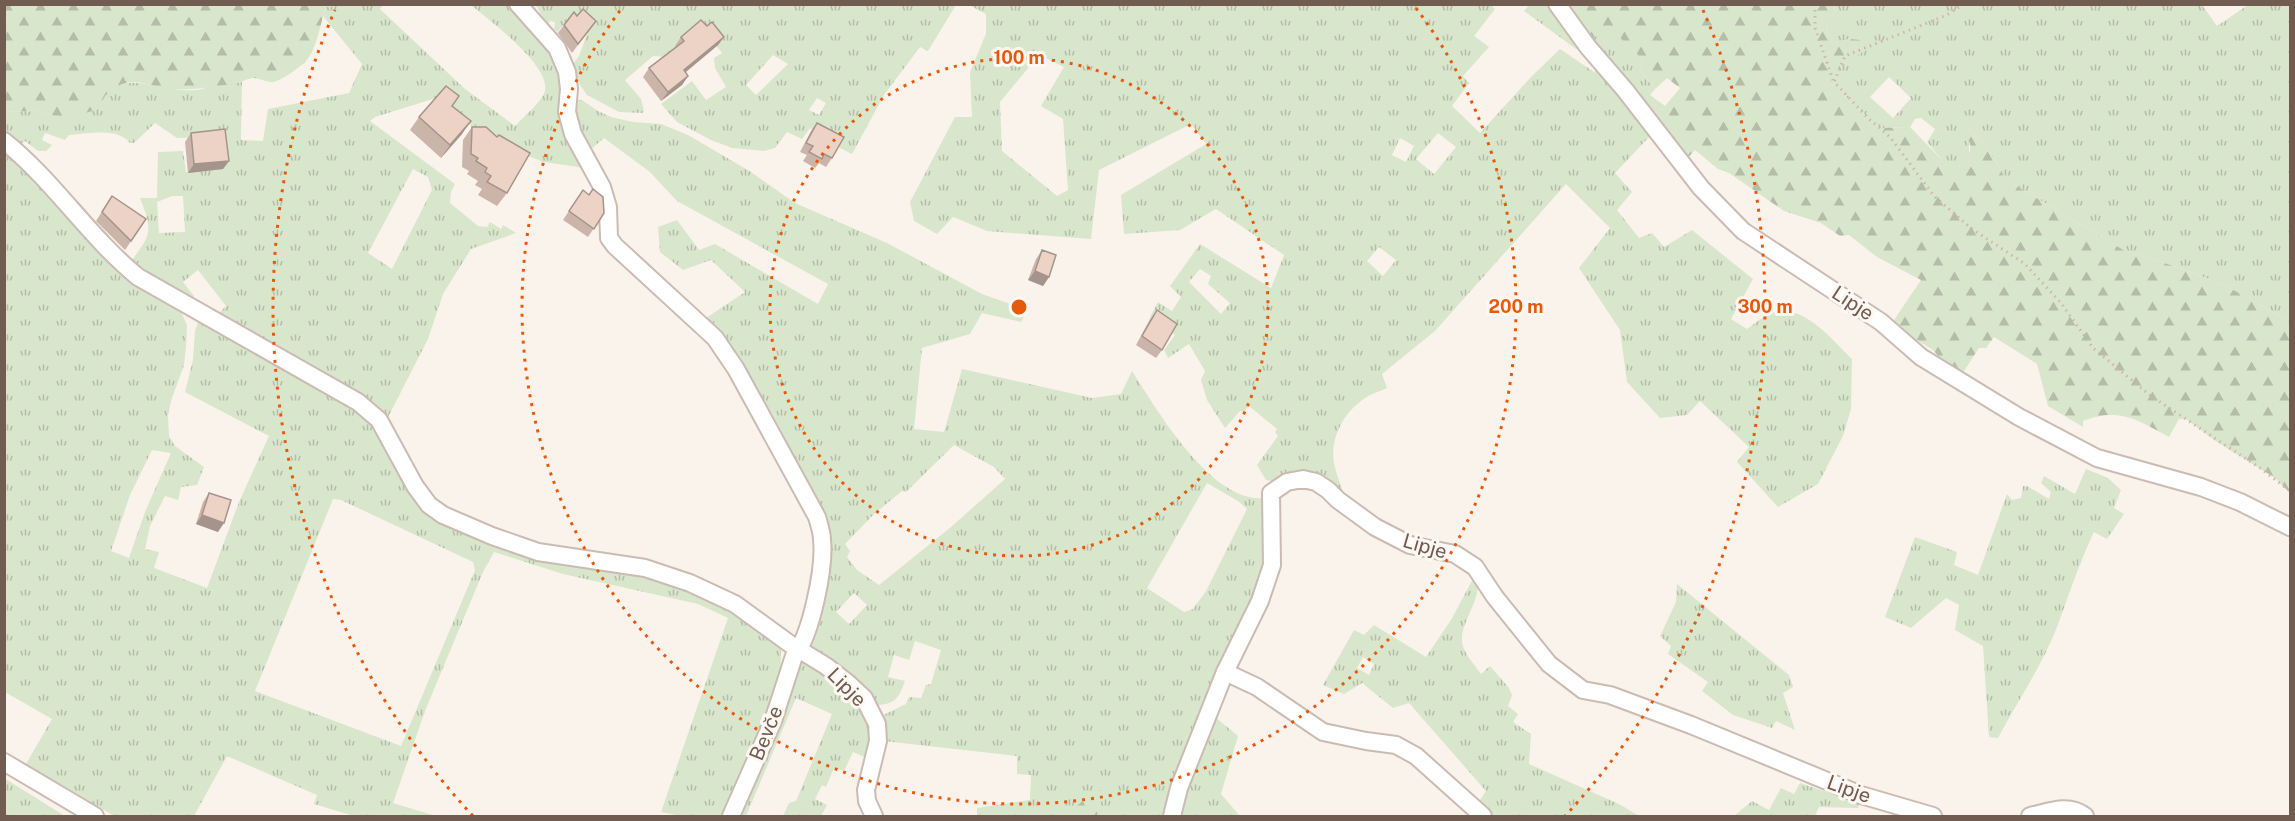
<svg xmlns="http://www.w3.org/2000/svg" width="2295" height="821" viewBox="0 0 2295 821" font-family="'Public Sans',sans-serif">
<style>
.grass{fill:url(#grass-tufts);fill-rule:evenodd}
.forest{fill:url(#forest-firs)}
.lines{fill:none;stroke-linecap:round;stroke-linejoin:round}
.street-casing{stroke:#cbbbb2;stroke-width:20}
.path{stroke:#d1b6a9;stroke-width:3;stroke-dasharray:1.5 4.5;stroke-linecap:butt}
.street{stroke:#fff;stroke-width:16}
.wall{fill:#cbb5aa}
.shaded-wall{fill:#a5948b}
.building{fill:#ecd3c6;stroke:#a5948b;stroke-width:1.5}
.ring{fill:none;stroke:#e8590c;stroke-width:3;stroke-dasharray:3 6}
.labels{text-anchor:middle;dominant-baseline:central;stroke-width:6;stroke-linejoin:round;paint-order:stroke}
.street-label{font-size:20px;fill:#725b51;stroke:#fdf8f1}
.centre{fill:#e8590c;stroke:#fdf8f1;stroke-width:3}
.ring-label{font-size:18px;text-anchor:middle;font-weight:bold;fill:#e8590c;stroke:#fdf8f1;stroke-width:6;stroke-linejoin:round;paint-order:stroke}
</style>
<defs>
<pattern id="grass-tufts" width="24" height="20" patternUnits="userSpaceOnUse" patternTransform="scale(1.5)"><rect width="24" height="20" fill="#d8e6cb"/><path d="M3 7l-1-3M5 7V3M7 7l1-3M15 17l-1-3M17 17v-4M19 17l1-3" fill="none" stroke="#b4bda7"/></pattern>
<pattern id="forest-firs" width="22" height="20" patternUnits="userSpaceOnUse" patternTransform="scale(1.5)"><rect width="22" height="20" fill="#d8e6cb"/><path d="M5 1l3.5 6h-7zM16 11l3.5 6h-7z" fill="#b4bda7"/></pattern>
</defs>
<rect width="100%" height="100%" fill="#faf3eb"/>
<g class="grass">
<path d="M346,4L383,5L380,9L465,89L515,126C523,118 543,100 545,91C551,66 489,20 471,5H508L538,36L551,54L560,77V97L585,168L544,162L492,142L436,98L375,117L370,121L455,184L451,192L450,203L478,226L487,227L490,222L501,229L503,225L516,233L471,249L443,294L428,339L386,421L215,317L226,306L198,270L183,282L194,296L190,304L169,291L132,262C135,254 141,249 145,241C153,225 145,213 140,198H157L158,152L183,151L186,172L220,169L217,137L177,138L155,123L134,143H130C117,127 87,134 69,135L65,140L45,133L42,140L52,145L46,151H38L25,141L21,144L5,132V112L38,111L58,117L97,109C118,61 159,94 196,90C202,90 208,86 214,85C223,83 233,84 242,82L241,140L263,141L268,109L349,93L362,64L323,16L326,7ZM413,169L428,177L432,190L392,269L368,253ZM172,196H183L185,232L159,233L157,202Z"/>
<path d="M536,5H956L928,51L920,47L884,95L852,154L840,148L810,128L802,139L787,132L775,148L764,151L732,148L711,140L677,122L661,104L692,81L706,100L726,87L715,68L714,58L722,53L705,32L666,57L653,56L625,80L641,99L644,111L643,113L619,112L587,95L580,85L573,64L579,56L589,29L565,22L558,32L554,29L555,22L550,21L547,26ZM773,55L788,64L756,95L746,85ZM817,98L826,103L819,115L809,110Z"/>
<path d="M969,5H1491L1495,9L1474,36L1489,47L1463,76L1469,83L1452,106L1480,133L1531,77L1560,49L1594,72L1600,68L1651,135L1615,173L1632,192L1617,210L1639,238L1652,233L1664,247L1692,230L1753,279L1731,319L1747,329C1757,322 1771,310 1784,311C1811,312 1834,342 1852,359L1851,409L1843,436L1818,484L1778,507L1737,462L1749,447L1700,401L1687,415L1660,418L1627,382L1620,330L1579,268L1610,228L1566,184L1435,331L1382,374L1387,388C1378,392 1368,395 1361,401C1342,415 1330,440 1334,463C1336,474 1341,485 1344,495L1266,480L1257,465L1278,436L1275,432L1277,429L1249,406L1244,412L1240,411L1225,428L1207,400L1201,380L1205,371L1189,344L1168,358L1164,350L1175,335L1150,317L1158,302L1172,311L1181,297L1170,286L1200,244L1271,288L1284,255L1216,209L1180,230L1124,234L1121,195L1206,144L1191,124L1099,170L1091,239L987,231L953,217L937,234L914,221L910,202L955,117H972L970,72L986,34V14ZM1039,55L1064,67L1041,106L1063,119L1068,190L1057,196L1002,151L1000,102ZM1438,133L1456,147L1434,174L1416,159ZM1400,138L1414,146L1406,162L1392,155ZM1379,247L1396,260L1383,276L1367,261ZM1200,269L1211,276L1208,284L1230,303L1221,314L1189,282Z"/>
<path d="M1529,5H1551L1586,49H1576L1524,11Z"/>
<path d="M1835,5H2202L2217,26L2248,5H2290V323L2256,302L2222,284L2174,266L2125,251L2013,184L2003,177L1998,164L1969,128V158L1957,169H1944L1942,160L1927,142L1935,129L1921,118L1915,119L1910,127L1879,128L1827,79L1833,69L1845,61L1850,39L1832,43L1826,30L1833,19ZM1889,77L1911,98L1893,118L1870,97Z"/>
<path d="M1609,26L1644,61L1640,70L1655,89L1650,95L1665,106L1650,117L1589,41Z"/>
<path d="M573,100H582L598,111L611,117L633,122L661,124L688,135L751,172L795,203L887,243L982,294L1027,310L1021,322L982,313L970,334L922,348L914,429L944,432L962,369L1092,398L1121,394L1132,371C1157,410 1211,503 1264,498L1269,560L1167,816H1098L1097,812L1102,799L1078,807L1064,816H977V808L1030,800L1031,775L1017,774V756L884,741L881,716L906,704L909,697L921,698L926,685L931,684L941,650L915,641L909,660L894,655L888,677L905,681C899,697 896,704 878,705L810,649V638L827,553L703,320L745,292L711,260L683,270L660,252L658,227L677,220L699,250L715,244L818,304L828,284L677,201L650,172L604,138L589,151L577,127ZM954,445L994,467L1005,479L951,527L879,585L857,570L847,557L850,551L845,544L874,514L902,491L906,492ZM1207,483L1238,501L1247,509L1206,591L1193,609L1184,612L1147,588ZM854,593L867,605L849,624L836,612Z"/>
<path d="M4,145L125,273L180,310L187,325L186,347L184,365L171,401L168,415L169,436L175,446L204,467L197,485L181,487L178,500L165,496L150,526L145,549L159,552L154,568L207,588L239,502L269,436L185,392L193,360L195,331L198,322L207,324L361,411L378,427L429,513L651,577L690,591L741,616L781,648C783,707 749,764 726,816H681L661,812L728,618L698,604L563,574L494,552L483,572L425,711L393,803L436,816H354L314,804L317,795L227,756L194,816H114L26,764L52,719L5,692ZM152,450L171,453L145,512L129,558L111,551L130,495ZM333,499L341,500L473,562L475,570L401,746L255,691Z"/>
<path d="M2086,469L2108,478L2121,490L2114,508L2124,514L2107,539L2094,532C2079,563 2069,595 2057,627C2042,666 2017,702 1998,738L1989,737L1983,646L1955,630L1959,605L1946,598L1911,628L1885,617L1915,537L1957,552L1954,565L1978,575L2007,494L2012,500L2021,498L2023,486H2027L2049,499L2051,492L2041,483L2044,476L2075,494Z"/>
<path d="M1474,577C1487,593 1460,621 1462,641C1463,653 1474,664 1481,674L1490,666L1509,688L1512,695L1508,706L1518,714L1513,722L1531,734L1529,764L1619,804L1639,816H1489L1476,806L1486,791L1409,703L1393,708L1362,683L1344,694L1323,685L1354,630L1364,635L1374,625L1426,657L1451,620ZM1363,657L1374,664L1369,675L1357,668Z"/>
<path d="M1677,584L1789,675L1793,687L1783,693L1795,730L1776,721L1772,728L1733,715L1702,691L1708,682L1668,654L1671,646L1660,636L1676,602Z"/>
<path d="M797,654L858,699L873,725L869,759L853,752L844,771L834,768L826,787L822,785L815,799L827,805L821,816H783L789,803L796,801L832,714L796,698L746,816H736Z"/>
<path d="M1215,717L1238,736L1221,794L1240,816H1179L1185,790Z"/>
<path d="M4,778L65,816H5Z"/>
<path d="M1800,783L1859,803L1858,808L1819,807L1815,816H1734L1752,801L1769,810L1781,788L1794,794Z"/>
</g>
<g class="forest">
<path d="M5,4H346V5L326,7C320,24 317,50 305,62C297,69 284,79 274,82C267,83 259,78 252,78C246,79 240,83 234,84C213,86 193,91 171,89C156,88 141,79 126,83C112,86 103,96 98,109L73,117H58L38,111L5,112Z"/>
<path d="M1561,5H1835L1833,19L1826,30L1832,42L1850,39L1860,40L1866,49C1853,61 1837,63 1827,79L1879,128L1910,127L1942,160L1945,169H1957C1970,156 1975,149 1965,132L1969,128L1998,164L2003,177L2013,184L2125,251L2174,266L2222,284L2256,302L2290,323V493L2275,478L2217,442L2186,419H2179L2169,437C2137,420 2120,407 2083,421V427L2048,406L2037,364L1994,337L1986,348H1979L1962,374L1945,364L1933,350L1914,338L1894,320L1921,280L1877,257L1849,235L1840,236L1821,223L1784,211L1729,173L1718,169L1695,150L1685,161L1650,117L1665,106L1680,88L1667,78L1655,89L1640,70L1644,61L1609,27L1589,41Z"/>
<path d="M1110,787L1113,793L1102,799L1097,812L1098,816H1064L1093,793Z"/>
</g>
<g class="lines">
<defs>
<g id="street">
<path d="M518,4L557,48L567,72L569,89L567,112L573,134L602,187L608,207L609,238L615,246L715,338L736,369L817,517C819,524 822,532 822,540C825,567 811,636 794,656L773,721L731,816"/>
<path d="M1557,4L1588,47L1625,90L1701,188L1743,231L1881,322L1921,357L2019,417L2097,458L2201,487L2240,502L2290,527"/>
<path d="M4,141C54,181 88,236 138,277L358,402L379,420L415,486L429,505L443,515L492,536L538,552L645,568L690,583L735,604L790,644L826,666L849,684L864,698L877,724L878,741L866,790L867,801L874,816"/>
<path d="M1225,672L1257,687L1323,732L1366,741L1396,745L1416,756L1483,816"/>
<path d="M4,762L95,816"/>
<path d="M1172,816L1179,788L1225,672L1260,601L1272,565L1271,493L1287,482L1303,479L1316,482L1328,490L1338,500L1375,527L1410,545L1455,554L1475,567L1495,597L1549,664L1583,690L1610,695L1691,725L1861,795L1933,816"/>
<path d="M2030,816C2049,812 2068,803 2085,816"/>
</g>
</defs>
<use href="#street" class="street-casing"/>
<g class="path">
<path d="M1815,4V28L1833,80"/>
<path d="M1964,4L1947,15L1845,56L1834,82L1868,118L1890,137L1934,196L1972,229L2025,264L2061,303L2093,348L2151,396L2260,468L2290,491"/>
</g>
<use href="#street" class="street"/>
</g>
<g class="wall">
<path d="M577,16L596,21L572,53L558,33L564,25Z"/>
<path d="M707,26L724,37L718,45L685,73L688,76L682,85L661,101L643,77L649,68L676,47L675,46L681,37Z"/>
<path d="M452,106L462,134L441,158L410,130L419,117Z"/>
<path d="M817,123L832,158L826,167L819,163L815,168L803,161L807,155L800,152L811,131Z"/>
<path d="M472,127L507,193L497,206L478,195L482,189L475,185L478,181L467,174L469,171L462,167L463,140Z"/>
<path d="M191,133L229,161L223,169L188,173L185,142Z"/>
<path d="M583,190L604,213L588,237L563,220Z"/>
<path d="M112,196L146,219L125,250L96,221Z"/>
<path d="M1042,250L1049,277L1043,286L1028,280L1036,259Z"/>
<path d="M1157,310L1162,350L1156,358L1136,345L1150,319Z"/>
<path d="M209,493L218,532L196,524L203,502Z"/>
</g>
<g class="shaded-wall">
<path d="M724,37L718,45L677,79L684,70Z"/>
<path d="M688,76L682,85L661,101L668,92Z"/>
<path d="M471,121L462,134L441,158L450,145Z"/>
<path d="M229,161L223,169L188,173L194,164Z"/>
<path d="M1035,271L1049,277L1043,286L1028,280Z"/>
<path d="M202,515L224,523L218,532L196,524Z"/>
</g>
<g class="building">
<path d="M583,9L596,21L578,44L564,25L574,12L577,16Z"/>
<path d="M701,20L707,26L712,22L724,37L684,70L688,76L668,92L649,68L684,41L681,37Z"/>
<path d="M446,86L459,96L452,106L471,121L450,145L419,117Z"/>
<path d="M817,123L844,137L832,158L824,154L822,159L809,152L813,146L806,143Z"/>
<path d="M472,127H486L497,137L499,135L530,153L507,193L487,182L491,176L485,172L487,168L476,161L478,158L471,154Z"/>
<path d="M225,129L229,161L194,164L191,133Z"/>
<path d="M593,189L603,197L604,213L594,229L569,211L583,190L589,195Z"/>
<path d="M112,196L146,219L131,241L102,212Z"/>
<path d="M1042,250L1056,255L1049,277L1035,271Z"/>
<path d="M1157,310L1177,324L1162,350L1142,336Z"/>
<path d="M209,493L231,500L224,523L202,515Z"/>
</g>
<g class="ring">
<circle cx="1019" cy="307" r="249"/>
<path d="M1416 8A497 497 0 1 1 622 8"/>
<path d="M473 816A746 746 0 0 1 335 10M1703 10A746 746 0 0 1 1565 816"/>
</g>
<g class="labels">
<g class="street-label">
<text transform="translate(1853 303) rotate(33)">Lipje</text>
<text transform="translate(1425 546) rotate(16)">Lipje</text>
<text transform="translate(847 687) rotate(45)">Lipje</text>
<text transform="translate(766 733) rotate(-68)">Bevče</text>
<text transform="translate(1849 789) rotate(20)">Lipje</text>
</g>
</g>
<circle cx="1019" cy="307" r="9" class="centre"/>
<g class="ring-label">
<text x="1019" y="64">100 m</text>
<text x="1516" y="313">200 m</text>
<text x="1765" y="313">300 m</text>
</g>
<rect width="2295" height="821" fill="none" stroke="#725b51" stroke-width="12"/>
</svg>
